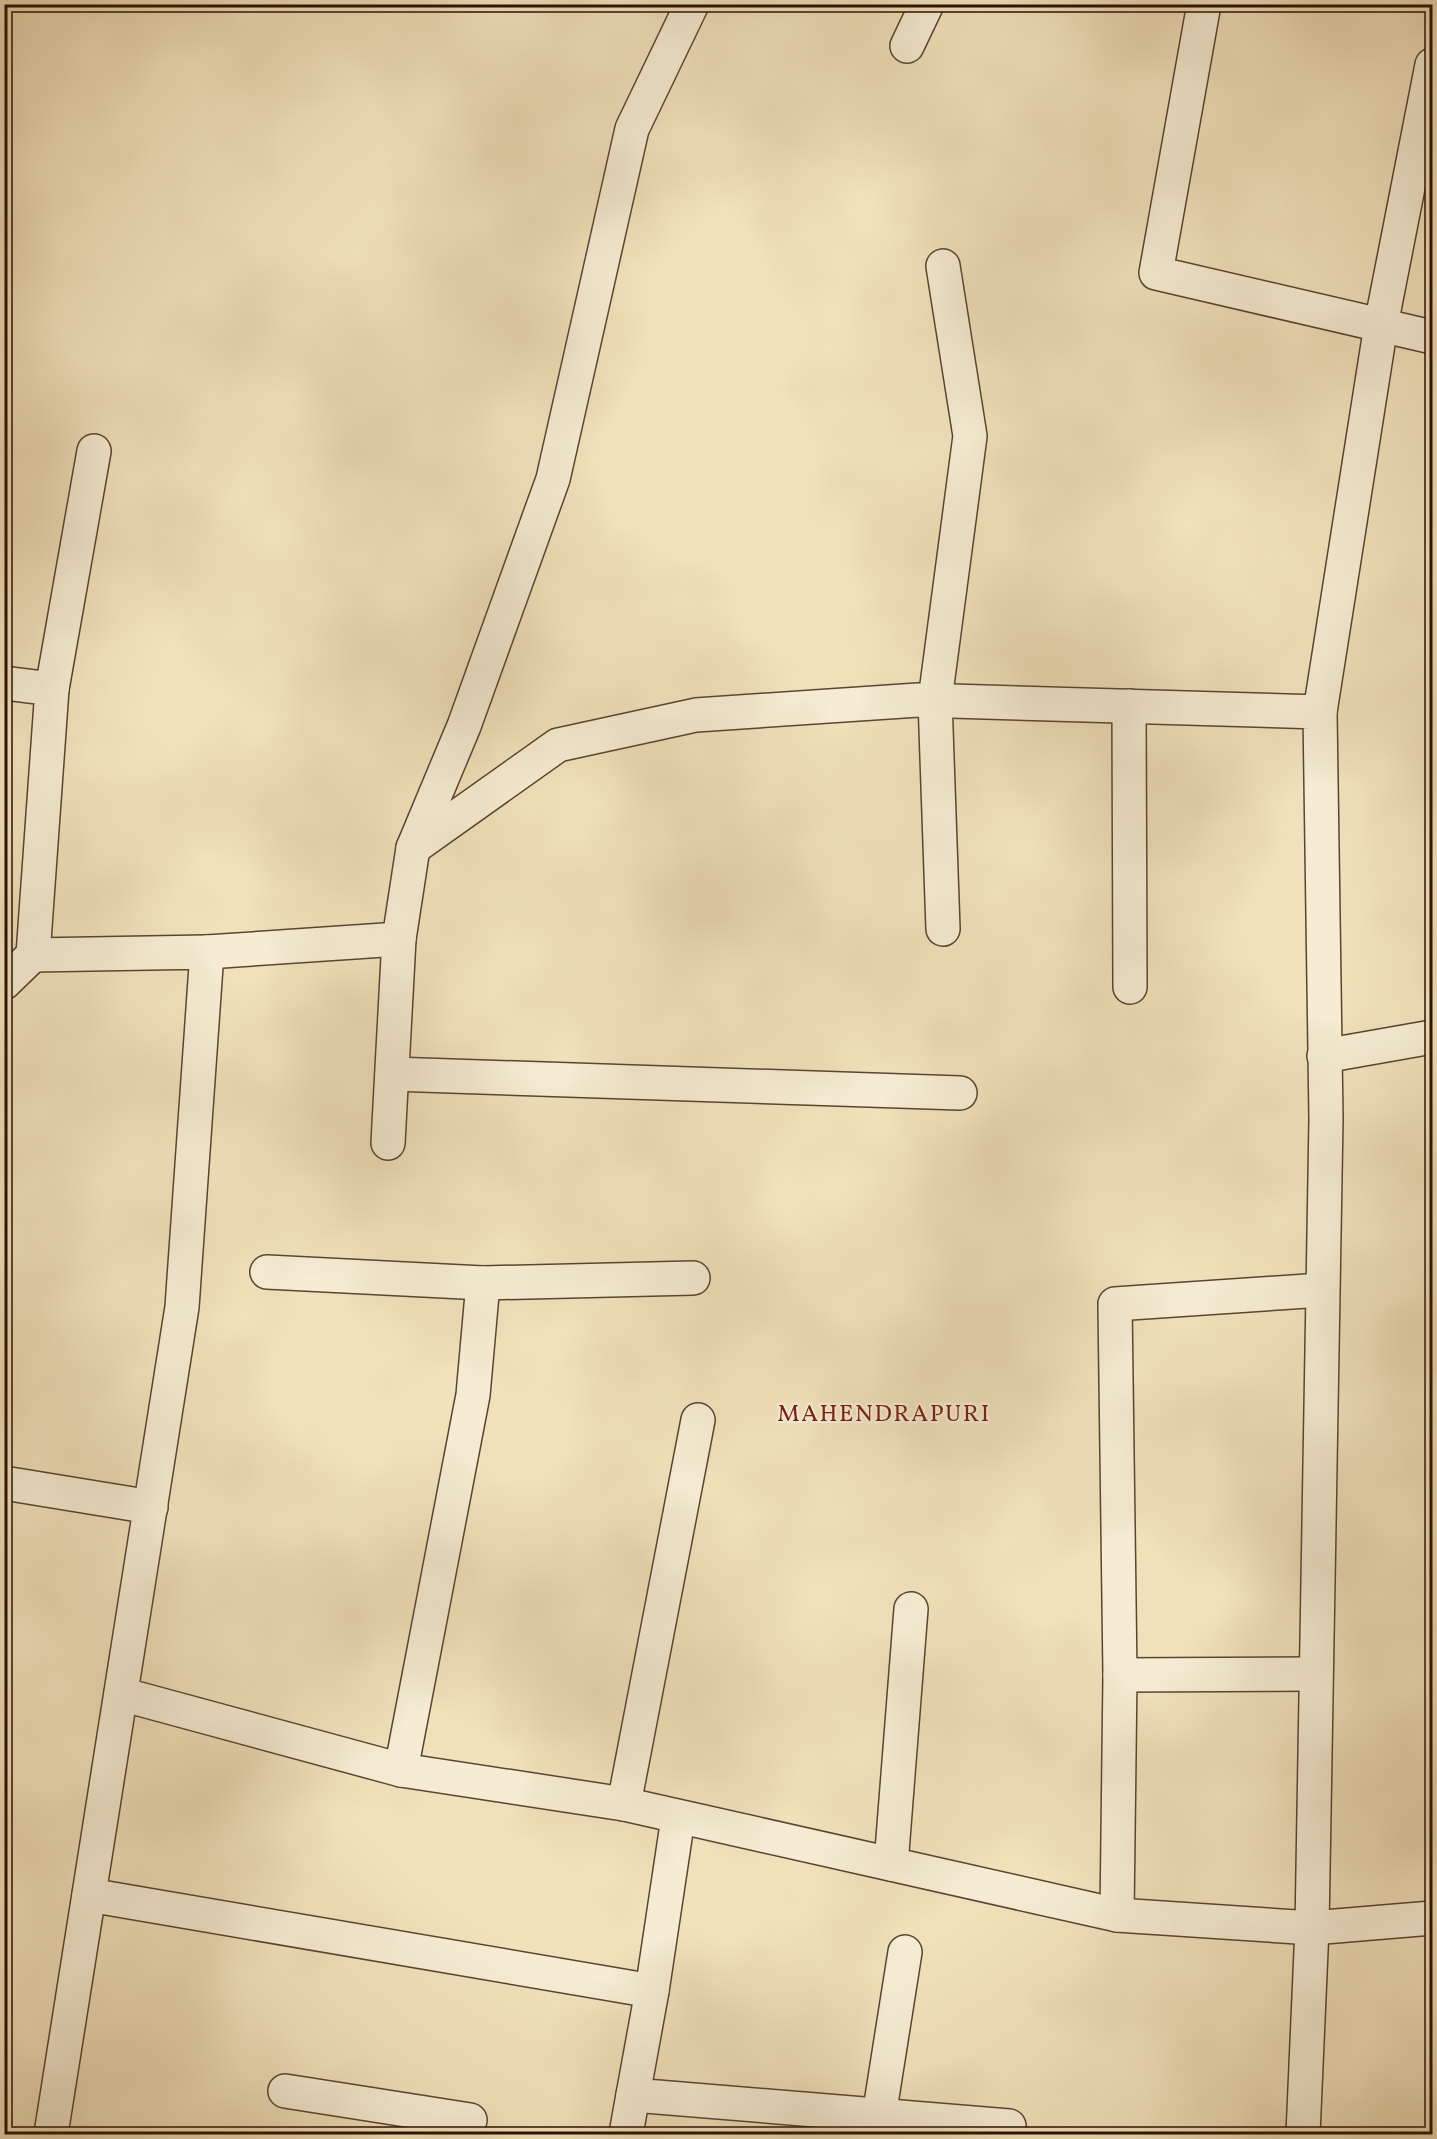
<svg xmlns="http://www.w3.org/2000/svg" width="1437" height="2139" viewBox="0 0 1437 2139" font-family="Vollkorn,serif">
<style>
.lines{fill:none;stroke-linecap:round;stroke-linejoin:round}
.minor-casing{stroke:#5c442f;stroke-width:36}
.minor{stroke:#f5ecd3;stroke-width:33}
.labels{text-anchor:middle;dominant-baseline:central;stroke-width:4.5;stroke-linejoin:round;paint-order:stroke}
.quarter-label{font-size:24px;letter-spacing:1.5px;fill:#7a1f14;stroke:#f5ecd3}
</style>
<rect width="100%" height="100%" fill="#f0e1bb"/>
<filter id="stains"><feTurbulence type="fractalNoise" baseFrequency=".00333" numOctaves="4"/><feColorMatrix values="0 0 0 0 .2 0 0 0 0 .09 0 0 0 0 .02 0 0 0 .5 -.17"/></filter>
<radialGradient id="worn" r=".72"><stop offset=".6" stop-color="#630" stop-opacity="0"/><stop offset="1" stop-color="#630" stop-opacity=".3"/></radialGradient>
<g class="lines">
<defs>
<g id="minor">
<path d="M1204,4L1156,273L1432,337"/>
<path d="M907,46L927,4"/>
<path d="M4,683L52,689L33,955L207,952L182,1307L51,2134"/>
<path d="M52,689L94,451"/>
<path d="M1129,706L1130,987"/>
<path d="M1320,712L1381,325L1432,65"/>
<path d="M413,848L558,745L696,715L918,700L1320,712L1326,1119L1312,1928L1303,2134"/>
<path d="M943,929L935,700L970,436L943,266"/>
<path d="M207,952L399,939L413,848L464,726L553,479L632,129L692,4"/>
<path d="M4,983L33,955"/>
<path d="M1324,1056L1432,1037"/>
<path d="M392,1074L960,1093"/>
<path d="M388,1143L399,939"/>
<path d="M267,1272L483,1283L693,1278"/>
<path d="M4,1483L151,1507"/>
<path d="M1315,1674L1120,1675L1115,1304L1322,1290"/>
<path d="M121,1694L401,1770L624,1804L1117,1915L1312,1928L1432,1918"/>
<path d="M401,1770L473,1395L483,1283"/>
<path d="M624,1804L698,1420"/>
<path d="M891,1864L911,1609"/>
<path d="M89,1895L652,1991L633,2095L1009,2126"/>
<path d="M1117,1915L1120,1675"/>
<path d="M652,1991L678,1818"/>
<path d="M285,2091L470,2120L466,2134"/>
<path d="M879,2116L905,1952"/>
<path d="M626,2134L633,2095"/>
</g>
</defs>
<use href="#minor" class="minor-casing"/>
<use href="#minor" class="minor"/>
</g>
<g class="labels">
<g class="quarter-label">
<text x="884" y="1415">MAHENDRAPURI</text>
</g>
</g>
<rect width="1437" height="2139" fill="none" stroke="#f0e1bb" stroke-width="24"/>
<rect x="6" y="6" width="1425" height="2127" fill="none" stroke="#2a1000" stroke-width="3"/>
<rect x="12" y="12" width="1413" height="2115" fill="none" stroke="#2a1000" stroke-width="1.5"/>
<rect width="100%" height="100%" filter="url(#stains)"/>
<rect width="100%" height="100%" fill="url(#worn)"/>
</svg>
